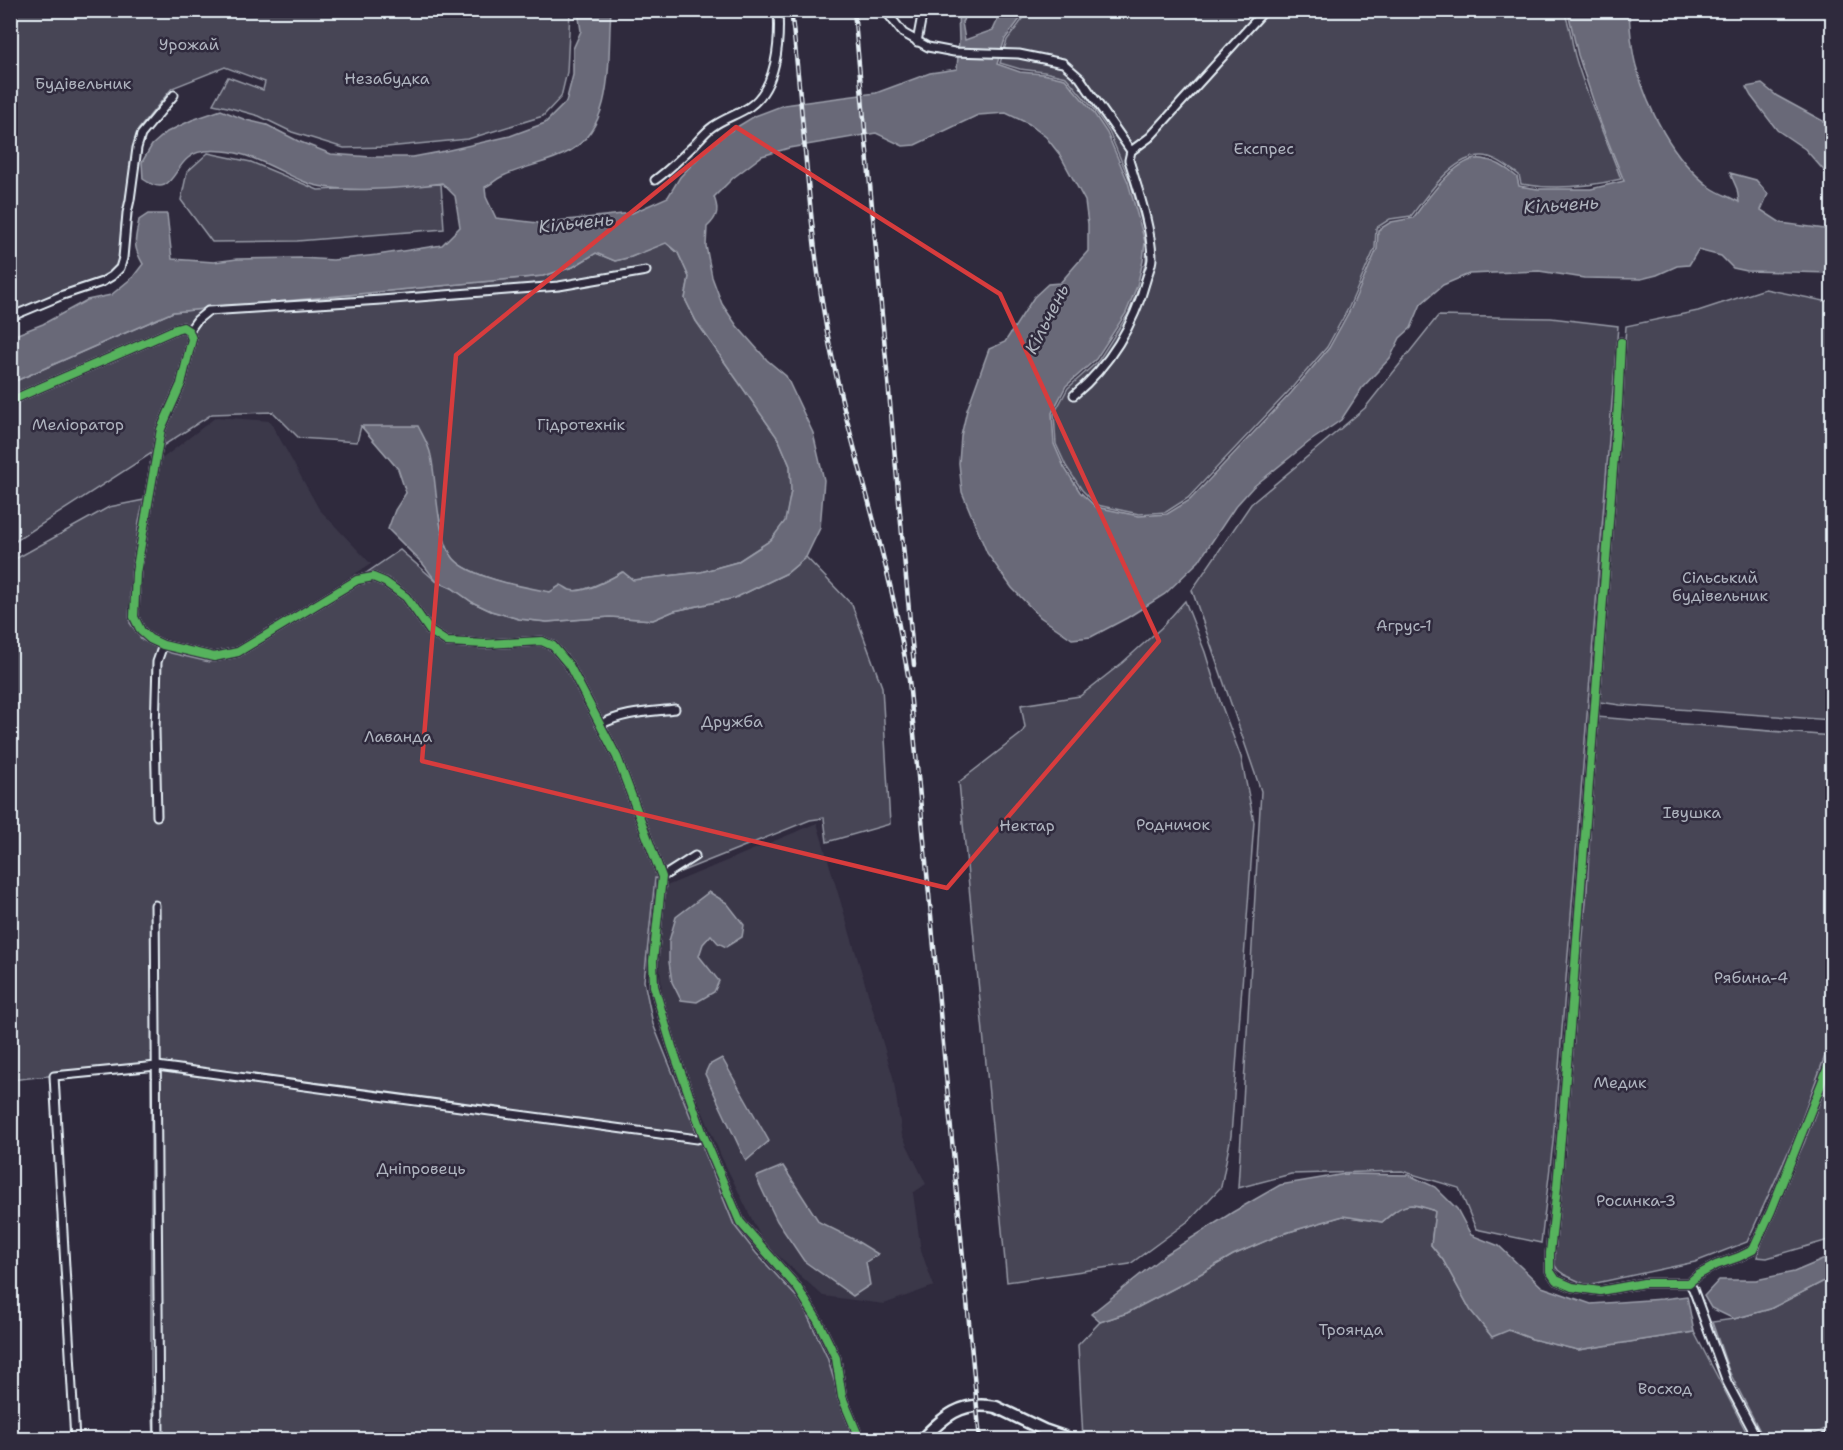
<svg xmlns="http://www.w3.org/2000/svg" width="1843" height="1450" viewBox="0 0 1843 1450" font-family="'Shantell Sans',sans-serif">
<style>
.built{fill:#3b3749}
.green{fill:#464455;stroke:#979aa6;stroke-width:1.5}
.water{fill:#696978;stroke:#9c9fab;stroke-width:1.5}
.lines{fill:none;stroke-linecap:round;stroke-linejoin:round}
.street-casing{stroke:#e8f1f8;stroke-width:11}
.secondary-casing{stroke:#e8f1f8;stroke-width:15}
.street{stroke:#2f2a3d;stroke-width:7}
.secondary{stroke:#2f2a3d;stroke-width:10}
.rail-casing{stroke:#e8f1f8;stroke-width:4.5}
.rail{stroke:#2f2a3d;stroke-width:2;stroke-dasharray:7;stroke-linecap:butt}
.cycleway-casing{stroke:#2f2a3d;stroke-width:11}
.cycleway{stroke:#56b35d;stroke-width:8}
.marked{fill:none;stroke:#d83c3d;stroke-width:4.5;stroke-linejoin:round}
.labels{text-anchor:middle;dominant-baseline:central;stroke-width:5;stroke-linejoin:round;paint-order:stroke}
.park-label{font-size:16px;fill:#afb4bf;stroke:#2f2a3d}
.water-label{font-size:18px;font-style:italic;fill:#afb4be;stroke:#2f2a3d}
</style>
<rect width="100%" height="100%" fill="#2f2a3d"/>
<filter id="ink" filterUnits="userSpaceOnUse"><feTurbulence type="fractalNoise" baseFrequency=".0167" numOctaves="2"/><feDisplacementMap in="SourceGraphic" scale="12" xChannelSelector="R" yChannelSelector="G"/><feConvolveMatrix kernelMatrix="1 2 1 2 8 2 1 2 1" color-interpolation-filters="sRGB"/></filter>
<g filter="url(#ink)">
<g class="built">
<path d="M216,417L270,421L319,509L371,564L230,650L208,651L154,636L144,629L139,618L141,572L159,461Z"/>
<path d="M817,823L893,1077L902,1135L926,1184L913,1193L921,1251L934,1286L884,1304L823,1296L763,1242L721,1156L675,1046L662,993L657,934L664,887Z"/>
</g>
<g class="green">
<path d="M10,11H570L567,72L561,97L543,116L468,139L387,147L344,148L292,132L259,116L227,107L213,104L228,77L263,90L265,82L225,67L172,88L138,130L121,225V247L116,269L99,280L62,291L11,315Z"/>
<path d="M1029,11H1563C1571,24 1571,41 1575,56C1587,98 1606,138 1621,179C1587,187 1555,190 1521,184L1519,175C1509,168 1495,156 1482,156C1452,156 1427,196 1411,216L1390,219L1376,228L1375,248L1349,307L1327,347L1289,391L1188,498L1166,512L1139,514L1097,505L1082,490L1066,466L1056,444L1054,414L1068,388L1098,361L1128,314L1139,287L1146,261L1147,241L1130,181L1109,132L1095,111L1066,77L1044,72L1020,69L1000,63L1007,40Z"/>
<path d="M208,153L251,162L318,190L441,184L444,229L297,241L212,242L181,200L187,172Z"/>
<path d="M666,242L678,253L689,277L685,299L696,321L779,440L790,466L791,491L786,521L771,540L737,562L701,572L633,580L622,572C611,579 598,585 585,589C577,591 557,593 548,592C527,590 467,575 454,559C445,548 441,528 439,515L361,426L357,442L299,438L273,412L212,414L11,544V383L173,312L543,276L573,267L596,253L615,261L631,257Z"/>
<path d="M1765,289L1824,301L1832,300V720L1620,705L1600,702L1626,326L1698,311Z"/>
<path d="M1438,316L1551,318L1618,326L1553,1142L1541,1243L1476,1229L1459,1188L1402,1171L1291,1174L1238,1188L1261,791L1192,590L1251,504L1365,408Z"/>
<path d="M144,500L139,521L131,584L130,623L142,640L171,653L209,662L235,657L312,610L400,550L436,581L452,588L472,602L491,611L519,619L547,622L610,617L653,620L674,611L735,598L787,573L806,557L852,605L882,687L890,824L827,842L824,818L810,820L680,872L666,879L655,878L644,981L653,1024L734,1225L756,1253L801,1302L827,1357L843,1410L854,1439H154L151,1373V1065L11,1080L10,562L109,507Z"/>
<path d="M1185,601L1205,652L1221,704L1241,757L1254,822L1231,1136L1221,1187L1191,1219L1130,1264L1007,1282L959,782L1022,733L1025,727L1021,705L1080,696L1122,663L1161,628Z"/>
<path d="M1596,717L1832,736V1037L1796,1135L1747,1242L1695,1262L1587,1285L1565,1275L1558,1270L1554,1264L1587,891Z"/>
<path d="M1832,1070V1239L1767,1258L1757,1257L1769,1220L1804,1143Z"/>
<path d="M1413,1204L1435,1211L1431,1245L1443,1260L1471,1311L1508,1330L1532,1339L1578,1350L1694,1332L1750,1439H1083L1078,1345L1100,1322L1127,1313L1188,1281L1233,1255L1282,1234L1343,1216L1382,1222L1399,1208Z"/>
<path d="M1832,1277V1424C1810,1441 1790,1439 1764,1439L1729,1371L1712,1322L1734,1319L1770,1309Z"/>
</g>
<g class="water">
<path d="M578,11H611C607,56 616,124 570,151C549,163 523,166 501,177C495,180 491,185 485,187L486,197L496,218L538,223L632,213L668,197L680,177L703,153L725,134L755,116L784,105L876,93L930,73L957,69L959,41L958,11H965L966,16L962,22L965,40L993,30L1002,11H1026L1005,39L997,64L1020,72L1043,74L1065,79L1093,112L1107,133L1128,182L1145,242L1143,261L1137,286L1126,313L1096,359L1066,386L1052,413L1054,444L1064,467L1080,492L1096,507L1139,516L1167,514L1190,500L1291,393L1329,348L1351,308L1377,249L1378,230L1391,222L1413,218C1427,200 1456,155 1483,159C1496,161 1508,169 1517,177L1519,186L1538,189H1591L1624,181L1601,124L1578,55L1569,16L1566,11H1629C1630,29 1631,48 1636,66C1648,110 1673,159 1710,187C1718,193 1730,197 1739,202L1737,189L1730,173L1756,180L1768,194L1761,210L1781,223L1832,230V273L1747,271L1733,268L1721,256L1698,250L1689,265L1677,266L1657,275L1641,279L1584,278L1539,271L1469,274L1443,285L1421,304L1411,328L1400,338L1390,358L1362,388L1341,420L1309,442L1253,487L1235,507L1199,561L1165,594L1127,618L1091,637L1072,639L1040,617L1012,588L987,553L962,492L959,463L961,436L967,410L989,349L1005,342L1034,297L1048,284L1060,283L1088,251V224L1085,201L1060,155L1046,137L1029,124L1006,113L978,115L915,145L903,146L876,133L789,148L762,156L733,178L714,197C719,210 718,217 707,227L706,246L712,277L722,304L737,326L767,360L786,376L813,433L824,480L820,528L806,557L787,573L735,598L674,611L653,620L610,617L547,622L519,619L491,611L472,602L452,588L436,581L423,564L388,529L395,510L406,493L398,469L361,426H418C423,436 429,445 431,456C437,483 436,539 454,559C471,578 524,587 550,592L561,585C562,585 569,590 570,590C585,594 610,579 623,572L633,580L701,572L737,562L771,540L785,521L791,491L790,466L779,440L696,321L685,299L689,277L678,253L666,243L631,257L615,261L596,253L573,267L543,276L173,312L11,383L10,337L43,324L87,300L111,295L133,277L143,264C132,245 135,241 139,220L148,214H167L172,259L214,262L237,259L301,258L333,260L377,255L442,245L460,227L455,196L442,183C408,188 335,195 305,182C278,171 252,153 223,151C212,150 196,150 188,158C172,171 171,199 143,179L142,162L152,145L167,132L192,120L221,110L246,120L267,125L298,141L331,154L371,157H413L445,151L510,136L545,123L566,102L573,75V49L581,31Z"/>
<path d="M1762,84L1777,96L1832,126V183L1827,174L1805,149L1777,130L1751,96L1746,87Z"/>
<path d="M709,892L727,903L744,925L742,937L726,947L718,943L711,935L703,944L699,956L719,981L714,992L697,1002L681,1000L672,982L669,962V941L676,917Z"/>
<path d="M722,1058L769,1141L746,1161L705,1074L709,1065Z"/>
<path d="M783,1166L819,1222L855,1240L878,1254L866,1262L870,1285L853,1296L804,1261L777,1221L756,1177Z"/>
<path d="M1345,1174L1409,1175L1435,1187L1457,1209L1471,1235L1499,1246L1542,1287L1591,1304L1662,1299L1687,1296L1694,1332L1578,1350L1532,1339L1509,1330L1492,1337L1471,1311L1443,1260L1431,1245L1435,1211C1407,1201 1404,1203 1382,1222L1343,1216L1282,1234L1233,1255L1188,1281L1127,1313L1100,1322L1091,1314L1166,1254L1233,1212L1280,1185Z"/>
<path d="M1832,1256V1277L1770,1309L1734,1319L1711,1308L1704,1296L1719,1280H1756L1794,1272Z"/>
</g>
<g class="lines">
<defs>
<g id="street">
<path d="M885,10L903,33L928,47L954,52L1019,54L1063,63L1080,78L1131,151"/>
<path d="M917,42L923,10"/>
<path d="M655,180C669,170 681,158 693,146C699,140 705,132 712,127C724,118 737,115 749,107C777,88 780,42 778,10"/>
<path d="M10,317L63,295L102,282L112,276L120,268L123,258L127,213L130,200L137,148L141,135L174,95"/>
<path d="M189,331L197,320L208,311L381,300L559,286L646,271"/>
<path d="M1621,342L1618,404L1572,1004L1557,1187L1550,1253V1271L1556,1280L1572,1287L1600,1291L1644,1283H1689L1698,1275L1716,1265L1739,1257L1753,1250L1771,1211L1832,1057"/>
<path d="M1074,395C1109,366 1134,325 1146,280C1148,273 1152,265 1152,258C1151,226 1138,190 1129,160L1131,151L1150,137L1265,10"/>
<path d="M10,401C65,376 121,354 176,329L183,327L189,331L192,339L181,384L161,429L136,573L134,617L141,631L150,639L163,645L214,657L238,652L357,580L373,577L385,582L406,597L430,631L447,642L486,644L542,641L553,646L569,665L617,757L662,877L653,961L654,986L672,1047L704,1137L740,1222L797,1287L818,1321L836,1358L842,1397L860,1440"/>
<path d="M600,725C623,712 649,712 675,709"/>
<path d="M157,816L155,730L157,662L163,645"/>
<path d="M662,877L695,856"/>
<path d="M155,905C157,1083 157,1261 159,1440"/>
<path d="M1689,1283L1693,1289L1727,1382L1758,1440"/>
<path d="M75,1440L54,1076L157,1066L697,1139L704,1137"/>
</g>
<g id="secondary">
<path d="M921,1440C944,1417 961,1400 996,1407L1044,1430L1073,1440"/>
<path d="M1826,1440L1832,1436"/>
</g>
</defs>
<use href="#street" class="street-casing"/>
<use href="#secondary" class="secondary-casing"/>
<use href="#street" class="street"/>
<use href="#secondary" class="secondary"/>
<defs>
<g id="rail">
<path d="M791,10C804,115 808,222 826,326C844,426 878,522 898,621C902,641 905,660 909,680L980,1440"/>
<path d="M854,10L914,665"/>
</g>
</defs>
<use href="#rail" class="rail-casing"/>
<use href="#rail" class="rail"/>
<defs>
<g id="cycleway">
<path d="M1621,342L1618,404L1572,1004L1557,1187L1550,1253V1271L1556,1280L1572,1287L1600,1291L1644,1283H1689L1698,1275L1716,1265L1739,1257L1753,1250L1771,1211L1832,1057"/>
<path d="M10,401C65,376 121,354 176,329L183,327L189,331L192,339L181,384L161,429L136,573L134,617L141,631L150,639L163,645L214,657L238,652L357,580L373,577L385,582L406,597L430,631L447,642L486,644L542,641L553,646L569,665L617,757L662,877L653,961L654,986L672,1047L704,1137L740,1222L797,1287L818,1321L836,1358L842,1397L860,1440"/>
</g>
</defs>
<use href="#cycleway" class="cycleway-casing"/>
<use href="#cycleway" class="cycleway"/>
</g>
</g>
<path class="marked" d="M736,127L1000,294L1159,641L947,888L422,761L456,355Z"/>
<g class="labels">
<g class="park-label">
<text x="189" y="44">Урожай</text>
<text x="387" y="78">Незабудка</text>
<text x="83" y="83">Будівельник</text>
<text x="1264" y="148">Експрес</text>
<text x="78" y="424">Меліоратор</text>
<text x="581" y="424">Гідротехнік</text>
<text x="1720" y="577">Сільський<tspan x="1720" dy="18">будівельник</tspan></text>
<text x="1404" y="625">Агрус-1</text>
<text x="732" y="721">Дружба</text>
<text x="398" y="736">Лаванда</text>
<text x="1692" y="812">Івушка</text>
<text x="1173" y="824">Родничок</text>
<text x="1027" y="825">Нектар</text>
<text x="1751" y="977">Рябина-4</text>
<text x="1620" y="1082">Медик</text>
<text x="421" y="1168">Дніпровець</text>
<text x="1636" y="1200">Росинка-3</text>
<text x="1351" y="1329">Троянда</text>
<text x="1665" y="1388">Восход</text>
</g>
<g class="water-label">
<text transform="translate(1561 205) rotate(-4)">Кільчень</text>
<text transform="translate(576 223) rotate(-6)">Кільчень</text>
<text transform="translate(1047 319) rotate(-63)">Кільчень</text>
</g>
</g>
<rect width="1843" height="1450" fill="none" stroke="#2f2a3d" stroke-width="36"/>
<rect x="18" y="18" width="1807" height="1414" fill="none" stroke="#e8f1f8" stroke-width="2" filter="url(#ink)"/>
</svg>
